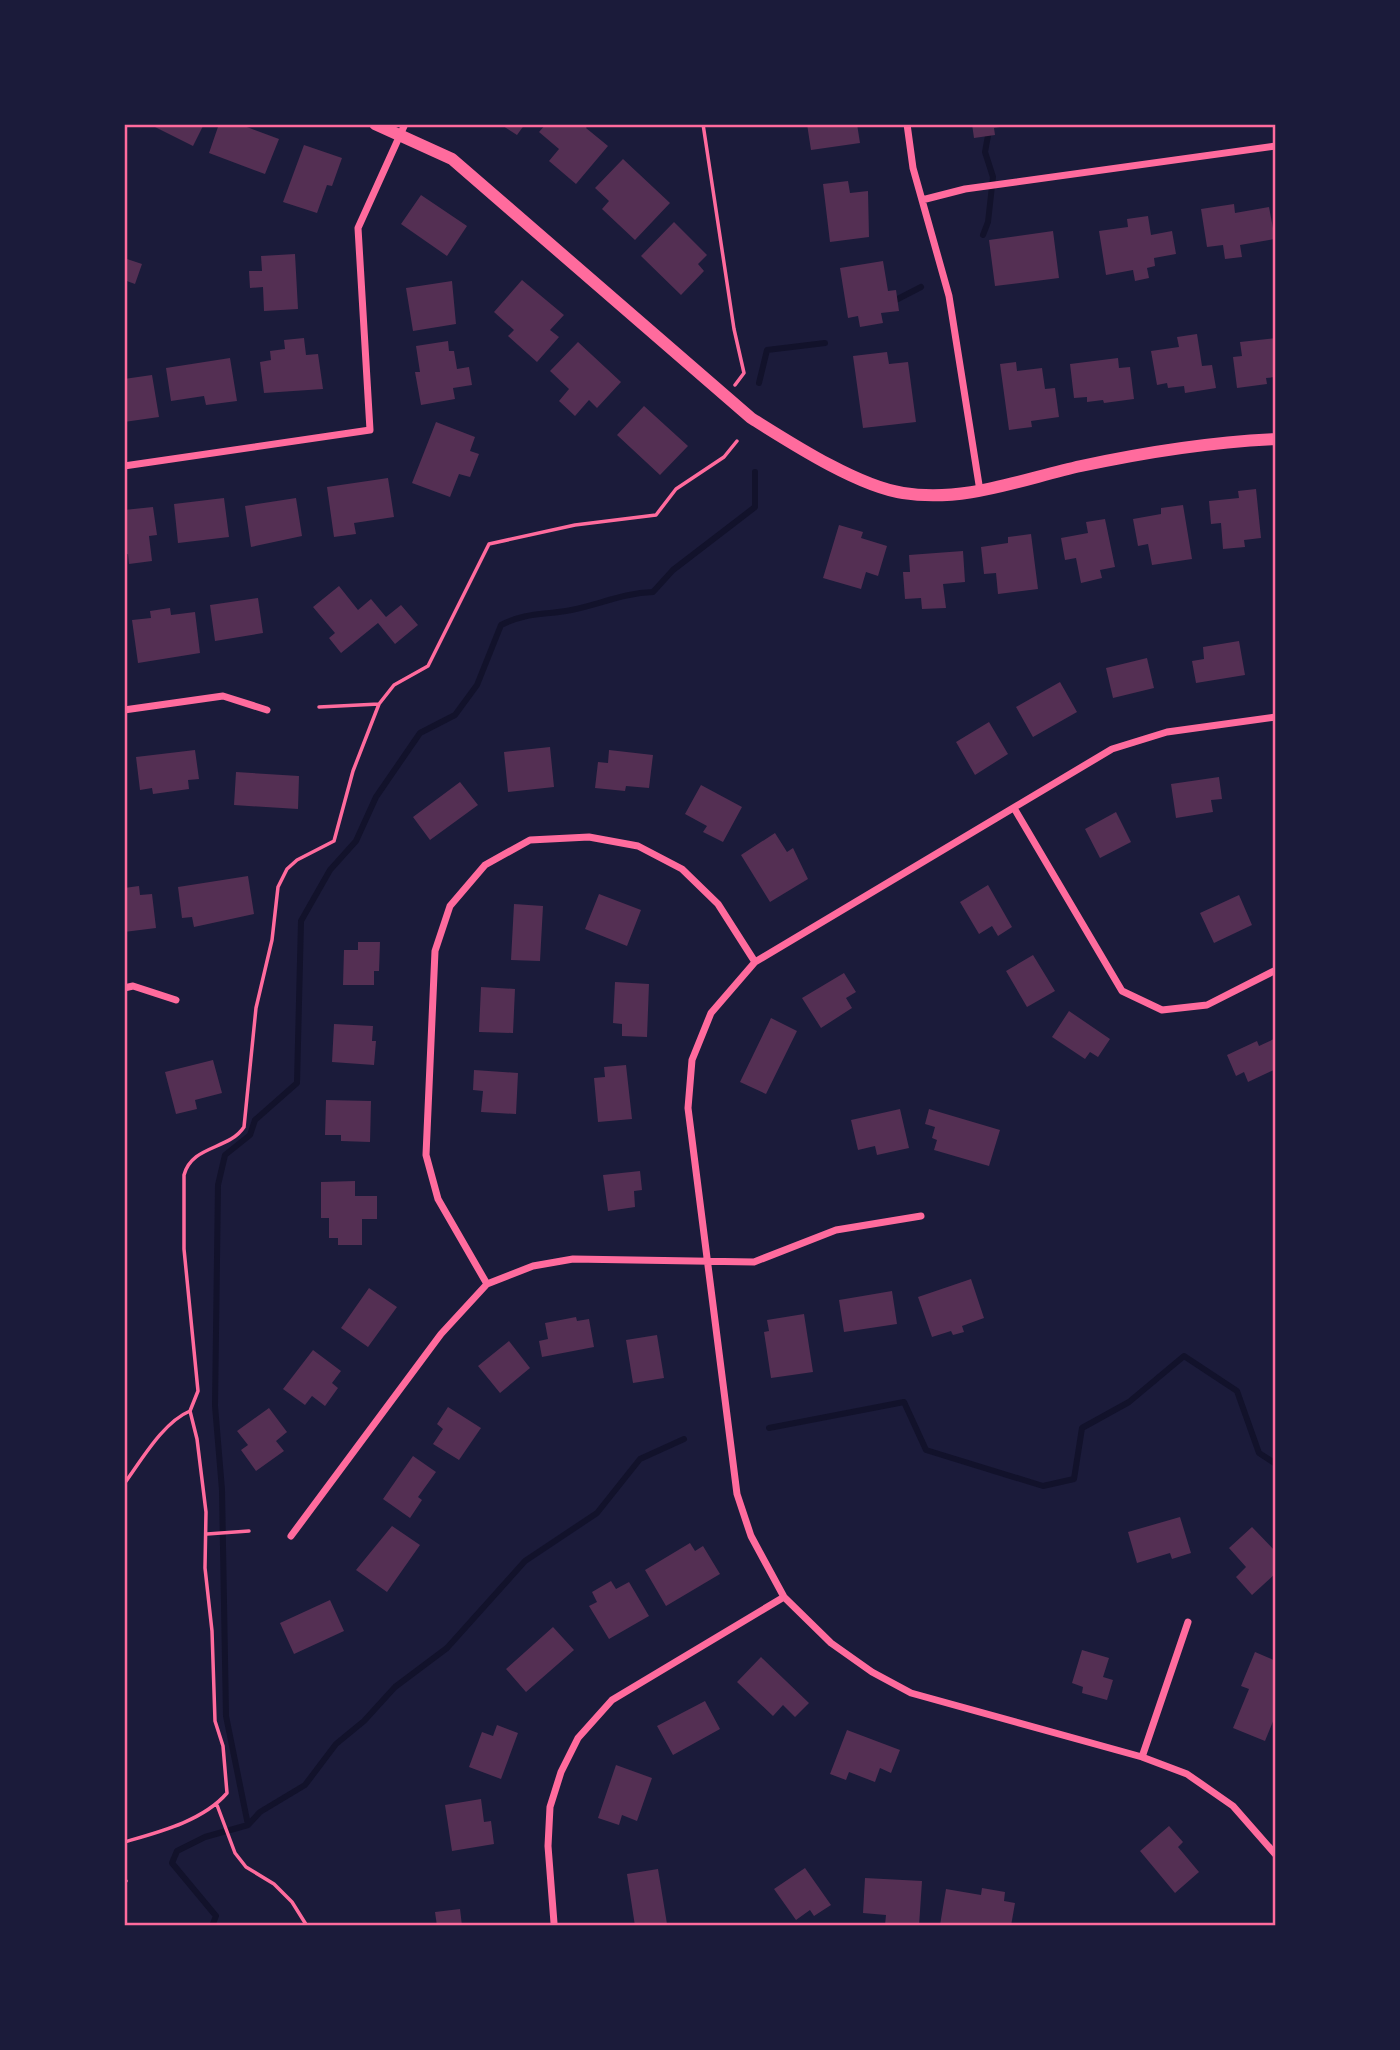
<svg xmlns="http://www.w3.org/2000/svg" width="1400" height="2050" viewBox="0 0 1400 2050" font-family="'Archivo Narrow',sans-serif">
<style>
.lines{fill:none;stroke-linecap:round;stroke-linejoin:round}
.stream{stroke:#12122b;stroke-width:6}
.building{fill:#542f53}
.path{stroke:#ff6b9d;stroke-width:3.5}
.minor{stroke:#ff6b9d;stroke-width:7}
.tertiary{stroke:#ff6b9d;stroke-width:12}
.neatline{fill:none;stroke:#ff6b9d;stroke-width:2.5}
</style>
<rect width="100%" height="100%" fill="#1b1b3a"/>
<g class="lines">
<path class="stream" d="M 983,235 L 988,222 L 993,177 L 985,152 L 989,130
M 892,302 L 921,287
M 759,383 L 767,350 L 825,343
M 769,1428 L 904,1402 L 926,1450 L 1043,1486 L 1074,1479 L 1082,1428 L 1129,1402 L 1184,1356 L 1237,1391 L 1259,1453 L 1276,1464
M 248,1825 L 226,1716 L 222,1490 L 215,1406 L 218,1185 L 225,1155 L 250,1135 L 255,1120 L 297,1083 L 301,921 L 330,870 L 356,841 L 376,797 L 420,733 L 455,715 L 477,685 L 501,625 C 525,613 540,615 566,611 C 596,606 622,593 653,592 L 673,570 L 755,507 L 755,472
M 212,1926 L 216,1916 L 172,1863 L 177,1851 L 205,1837 L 248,1825 L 260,1812 L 305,1785 L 336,1744 L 364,1721 L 395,1687 L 447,1648 L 525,1561 L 597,1513 L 640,1459 L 684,1439"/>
</g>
<path class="building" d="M 149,124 L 204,124 L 193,146 Z
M 219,124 L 232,127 L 239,124 L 279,139 L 265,174 L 209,153 Z
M 500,124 L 525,124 L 517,135 Z
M 546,124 L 589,124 L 586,128 L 608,146 L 576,184 L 549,161 L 559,149 L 539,132 Z
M 807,124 L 857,124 L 860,143 L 811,150 Z
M 972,124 L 1006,124 L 1006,126 L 994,128 L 995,135 L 974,138 Z
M 304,145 L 342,158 L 332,186 L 327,185 L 317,213 L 283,202 Z
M 623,159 L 670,203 L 635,240 L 602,209 L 609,201 L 595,188 Z
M 848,181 L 850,193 L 868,191 L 869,237 L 830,242 L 823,184 Z
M 421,195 L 467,226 L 447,256 L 401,224 Z
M 1234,204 L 1235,213 L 1269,207 L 1275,239 L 1240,245 L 1242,257 L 1225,259 L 1223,245 L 1207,247 L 1201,209 Z
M 1148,216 L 1151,235 L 1172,231 L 1176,254 L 1154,258 L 1155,266 L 1147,268 L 1149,278 L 1135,281 L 1133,270 L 1106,275 L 1099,231 L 1128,227 L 1127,219 Z
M 674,222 L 707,255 L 698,264 L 704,271 L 681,295 L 641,256 Z
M 1053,231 L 1059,278 L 995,286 L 989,240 Z
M 295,254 L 298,309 L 264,311 L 263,287 L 250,288 L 249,271 L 262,271 L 261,256 Z
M 124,258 L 142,264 L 135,284 L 124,280 Z
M 883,261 L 888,291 L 896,290 L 899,311 L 881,313 L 883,323 L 860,327 L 858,316 L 848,318 L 840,268 Z
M 522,280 L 564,315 L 550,330 L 559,337 L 537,362 L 508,336 L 514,330 L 494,312 Z
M 452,281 L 456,324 L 413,331 L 406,288 Z
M 1197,334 L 1202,366 L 1212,365 L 1216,388 L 1185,393 L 1184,386 L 1168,388 L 1167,383 L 1157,385 L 1151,351 L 1179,347 L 1177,337 Z
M 304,338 L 306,355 L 318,354 L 323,389 L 264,393 L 260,362 L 271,360 L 270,351 L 285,349 L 284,340 Z
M 1276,338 L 1276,377 L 1266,378 L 1267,384 L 1237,388 L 1233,357 L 1242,356 L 1240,342 Z
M 448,341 L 449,351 L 454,351 L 457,369 L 469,367 L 472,385 L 453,388 L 455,399 L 421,405 L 415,372 L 420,372 L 416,346 Z
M 578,342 L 621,382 L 597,408 L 589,400 L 575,416 L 559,401 L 569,389 L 550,371 Z
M 887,352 L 889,364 L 908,362 L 916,422 L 863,428 L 853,356 Z
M 230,358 L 237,401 L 206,405 L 204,396 L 171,401 L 166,368 Z
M 1118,358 L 1119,368 L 1130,367 L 1134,399 L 1104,403 L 1103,400 L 1087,402 L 1087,397 L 1074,398 L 1070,364 Z
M 1016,362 L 1017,371 L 1042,368 L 1045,389 L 1055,388 L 1059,417 L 1031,421 L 1032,427 L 1009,430 L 1000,364 Z
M 152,375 L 159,417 L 124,422 L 124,379 Z
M 644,406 L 688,446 L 660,475 L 617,435 Z
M 436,422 L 475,437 L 470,451 L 479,454 L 470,477 L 459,474 L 450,497 L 412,483 Z
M 388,478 L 394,517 L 354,523 L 356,534 L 334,537 L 327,487 Z
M 1256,489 L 1261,538 L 1244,540 L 1245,547 L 1223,549 L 1221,523 L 1211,524 L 1209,501 L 1239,498 L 1238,491 Z
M 224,498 L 229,537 L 178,543 L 174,504 Z
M 296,498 L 302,536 L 251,547 L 245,506 Z
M 1183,505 L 1192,559 L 1152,565 L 1148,544 L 1138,546 L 1133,519 L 1161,514 L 1161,508 Z
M 153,507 L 157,535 L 149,536 L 152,561 L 129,564 L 128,554 L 124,555 L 124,510 Z
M 1105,519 L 1115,567 L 1100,570 L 1102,578 L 1081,583 L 1076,558 L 1065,560 L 1061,538 L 1088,533 L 1086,522 Z
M 839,525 L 863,532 L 861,538 L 887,546 L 878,576 L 866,572 L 861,589 L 823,578 Z
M 1031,534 L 1038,589 L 998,594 L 996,573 L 984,574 L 981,547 L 1008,543 L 1008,537 Z
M 963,551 L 965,582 L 943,584 L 946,608 L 922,609 L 921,598 L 905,599 L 903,572 L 910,572 L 909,555 Z
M 339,586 L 358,610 L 371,599 L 386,617 L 401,605 L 418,625 L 395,644 L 378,623 L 341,653 L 329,638 L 335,633 L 313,607 Z
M 258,598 L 263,633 L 215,641 L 210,605 Z
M 170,608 L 171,615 L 195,612 L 200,653 L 138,663 L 132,620 L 151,618 L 150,611 Z
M 1239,641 L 1245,675 L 1196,683 L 1192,661 L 1204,659 L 1203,647 Z
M 1147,658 L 1154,688 L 1113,698 L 1106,668 Z
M 1060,682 L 1077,712 L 1033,737 L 1016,707 Z
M 989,722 L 1008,754 L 975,775 L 956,742 Z
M 550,747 L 554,787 L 508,792 L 504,752 Z
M 195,750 L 199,779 L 188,780 L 189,789 L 153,794 L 152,788 L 140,790 L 136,757 Z
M 609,750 L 653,755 L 649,788 L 626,786 L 625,791 L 595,788 L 598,762 L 608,763 Z
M 236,772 L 299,776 L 298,809 L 234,805 Z
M 1219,777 L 1222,799 L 1211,800 L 1213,812 L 1176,818 L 1171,784 Z
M 460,782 L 478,805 L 430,840 L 413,817 Z
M 701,785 L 742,807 L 723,842 L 703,832 L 707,826 L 685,814 Z
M 1116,812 L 1131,842 L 1100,858 L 1085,829 Z
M 775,833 L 787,852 L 793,848 L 808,879 L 770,902 L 741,855 Z
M 248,876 L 254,914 L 194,927 L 192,917 L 182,918 L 178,887 Z
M 988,885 L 1012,927 L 998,936 L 992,926 L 979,934 L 960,902 Z
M 139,886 L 140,895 L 152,894 L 156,928 L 124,932 L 124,888 Z
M 599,894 L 641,910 L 627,946 L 585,929 Z
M 1239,895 L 1252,925 L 1214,943 L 1200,913 Z
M 514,904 L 543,906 L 540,961 L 511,960 Z
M 358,942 L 380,942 L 379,971 L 374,971 L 374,985 L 343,985 L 344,950 L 358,950 Z
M 1033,955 L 1055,991 L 1027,1007 L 1006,971 Z
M 844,973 L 856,992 L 846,998 L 852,1008 L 821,1028 L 802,998 Z
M 615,982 L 649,984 L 647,1037 L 622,1036 L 622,1024 L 613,1023 Z
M 481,987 L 515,989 L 513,1033 L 479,1032 Z
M 1069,1011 L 1110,1039 L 1098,1057 L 1090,1052 L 1085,1059 L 1052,1037 Z
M 771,1018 L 797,1031 L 766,1094 L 740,1082 Z
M 334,1024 L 373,1026 L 372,1041 L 376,1041 L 374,1065 L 332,1062 Z
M 1276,1038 L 1276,1069 L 1248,1082 L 1244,1072 L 1236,1076 L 1227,1055 L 1257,1041 L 1259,1046 Z
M 213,1060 L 222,1093 L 195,1100 L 197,1109 L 176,1114 L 165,1072 Z
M 626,1065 L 632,1119 L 598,1122 L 594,1078 L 605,1077 L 604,1067 Z
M 474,1070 L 518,1073 L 516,1114 L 481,1112 L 483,1091 L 473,1090 Z
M 326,1100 L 371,1101 L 370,1142 L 341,1141 L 341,1135 L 325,1135 Z
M 900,1109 L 909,1148 L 877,1155 L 875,1146 L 858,1150 L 851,1120 Z
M 929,1109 L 1000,1130 L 989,1166 L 934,1150 L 937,1140 L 932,1138 L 935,1127 L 925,1124 Z
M 640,1171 L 642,1190 L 634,1191 L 635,1207 L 608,1211 L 603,1175 Z
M 355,1181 L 355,1196 L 377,1196 L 377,1219 L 362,1219 L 362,1245 L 338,1245 L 338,1238 L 329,1238 L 329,1218 L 321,1218 L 321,1182 Z
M 971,1279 L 984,1318 L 962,1326 L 964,1332 L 953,1335 L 951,1331 L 932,1337 L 918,1297 Z
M 369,1288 L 397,1307 L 368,1347 L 341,1328 Z
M 892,1291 L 897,1324 L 844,1332 L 839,1300 Z
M 804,1314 L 813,1372 L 771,1378 L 764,1332 L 769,1331 L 767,1320 Z
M 576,1317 L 577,1321 L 589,1319 L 594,1347 L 542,1357 L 539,1341 L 548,1339 L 545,1323 Z
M 657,1335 L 664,1378 L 633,1383 L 626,1340 Z
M 509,1341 L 530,1368 L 500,1393 L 478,1366 Z
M 313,1350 L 341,1371 L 332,1383 L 338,1388 L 325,1406 L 312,1396 L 305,1405 L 283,1389 Z
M 448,1407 L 481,1428 L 459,1460 L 433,1444 L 443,1429 L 437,1424 Z
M 269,1408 L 287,1432 L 276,1441 L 284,1451 L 256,1471 L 241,1450 L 248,1445 L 237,1431 Z
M 413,1456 L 436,1472 L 418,1497 L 422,1500 L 410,1518 L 383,1499 Z
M 1180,1517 L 1191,1553 L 1172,1559 L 1170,1553 L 1137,1563 L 1128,1532 Z
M 392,1526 L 420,1545 L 387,1592 L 356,1570 Z
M 1252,1527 L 1276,1552 L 1276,1573 L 1252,1595 L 1236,1577 L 1246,1567 L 1229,1548 Z
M 690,1543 L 695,1551 L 703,1546 L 720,1574 L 666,1606 L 645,1570 Z
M 611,1581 L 616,1589 L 629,1582 L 649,1616 L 609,1639 L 589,1606 L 597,1602 L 592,1592 Z
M 330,1600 L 344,1631 L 294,1654 L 280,1623 Z
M 553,1627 L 574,1650 L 526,1692 L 506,1669 Z
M 1082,1650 L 1109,1658 L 1103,1677 L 1113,1680 L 1107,1700 L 1082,1693 L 1083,1687 L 1072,1683 Z
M 1255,1652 L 1276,1661 L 1276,1714 L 1265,1741 L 1233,1728 L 1249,1689 L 1241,1686 Z
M 761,1657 L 809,1703 L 795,1717 L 783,1705 L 773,1716 L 737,1682 Z
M 705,1701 L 720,1729 L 673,1755 L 657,1726 Z
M 497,1725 L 518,1733 L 501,1779 L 469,1767 L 482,1732 L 493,1736 Z
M 847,1730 L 900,1750 L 891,1773 L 880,1768 L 875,1782 L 849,1772 L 846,1780 L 830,1774 Z
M 616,1765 L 652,1778 L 637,1821 L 622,1815 L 619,1825 L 598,1818 Z
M 481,1799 L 484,1822 L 491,1821 L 494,1844 L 452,1851 L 445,1805 Z
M 1169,1826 L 1183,1842 L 1178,1847 L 1199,1872 L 1175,1893 L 1140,1851 Z
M 805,1868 L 831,1905 L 814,1916 L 810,1910 L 796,1920 L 774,1889 Z
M 658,1869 L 667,1924 L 635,1926 L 627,1874 Z
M 865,1878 L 922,1881 L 919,1926 L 885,1925 L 886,1915 L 863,1913 Z
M 982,1888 L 1005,1892 L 1004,1901 L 1015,1903 L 1011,1926 L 940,1925 L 946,1889 L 981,1895 Z
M 460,1909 L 462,1926 L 437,1926 L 435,1912 Z"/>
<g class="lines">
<path class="path" d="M 703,124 L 734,329 L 744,373 L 735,385
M 319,707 L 379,704
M 124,1484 C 141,1461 163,1422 190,1411 L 198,1391 L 184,1249 L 184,1175 C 192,1145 229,1150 244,1127 L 256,1008 L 272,940 L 278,887 L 287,869 L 297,860 L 334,841 L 353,771 L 379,704 L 394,685 L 428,666 L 489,544 L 575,525 L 656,515 L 676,489 L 724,457 L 737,441
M 207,1534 L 249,1531
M 217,1805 L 235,1853 L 246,1867 L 274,1884 L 292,1902 L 307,1926
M 124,1842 C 159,1832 203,1821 227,1793 L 223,1746 L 215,1721 L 212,1631 L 205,1568 L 206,1512 L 197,1439 L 190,1411
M 124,1879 L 126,1881"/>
<path class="minor" d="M 907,124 L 913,168 L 949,296 L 980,491
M 922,200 L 965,189 L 1276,146
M 124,466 L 370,430 L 358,228 L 405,124
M 124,710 L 223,696 L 267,710
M 1276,717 L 1167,732 L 1112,749 L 755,962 L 711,1013 L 692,1060 L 688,1108 L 737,1494 L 751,1536 L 784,1597 L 831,1643 L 872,1672 L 911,1693 L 1142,1757 L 1187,1774 L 1233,1806 L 1276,1855
M 1014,808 L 1122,991 L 1162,1010 L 1207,1005 L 1276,970
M 124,988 L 133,986 L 176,1000
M 487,1284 L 438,1199 L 426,1155 L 435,951 L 450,906 L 485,865 L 530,840 L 589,837 L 638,846 L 682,869 L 718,904 L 755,962
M 291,1536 L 441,1334 L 487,1284 L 533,1266 L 573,1259 L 754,1262 L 836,1230 L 921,1216
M 1142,1757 L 1188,1622
M 554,1923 L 548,1846 L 550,1807 L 561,1772 L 578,1738 L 612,1700 L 784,1597"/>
<path class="tertiary" d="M 375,124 L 452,159 L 751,418 C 791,443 857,486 903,493 C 964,503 1022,479 1081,466 C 1146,452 1209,442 1276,439"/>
</g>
<rect width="1400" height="2050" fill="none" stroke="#1b1b3a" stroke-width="252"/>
<rect x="126" y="126" width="1148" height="1798" class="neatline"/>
</svg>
